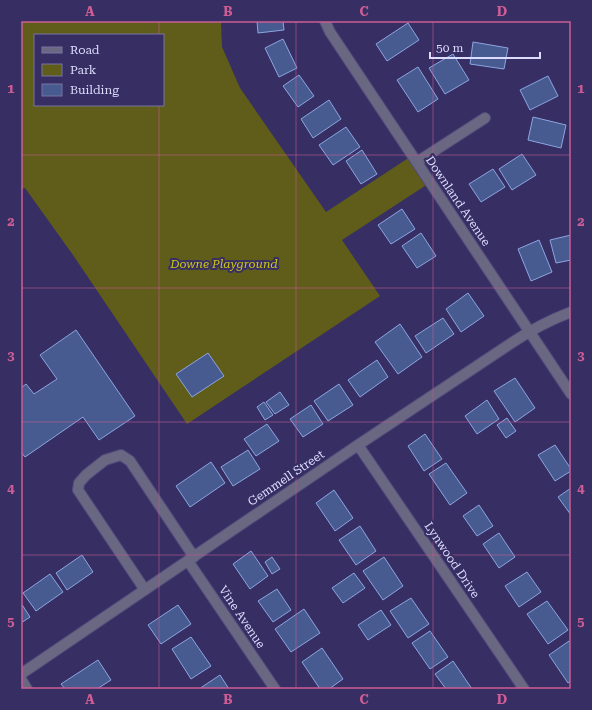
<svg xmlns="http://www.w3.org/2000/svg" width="592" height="710" viewBox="0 0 592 710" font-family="'Roboto Serif',serif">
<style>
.green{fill:#5f5d19;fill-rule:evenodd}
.building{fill:#475b91;stroke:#8da5e0}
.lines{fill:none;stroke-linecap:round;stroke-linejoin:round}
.minor-casing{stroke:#524b7c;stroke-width:12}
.minor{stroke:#696781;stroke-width:10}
.grid{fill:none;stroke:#cb5d94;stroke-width:1;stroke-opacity:0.55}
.labels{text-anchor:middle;stroke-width:4;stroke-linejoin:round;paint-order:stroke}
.street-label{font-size:12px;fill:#dddcfd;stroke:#372f64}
.park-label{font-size:12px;font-style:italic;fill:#cfc90b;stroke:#372f64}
.neatline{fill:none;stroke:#cb5d94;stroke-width:1.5}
.grid-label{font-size:13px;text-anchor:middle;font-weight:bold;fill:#cb5d94}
</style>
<rect width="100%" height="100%" fill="#372f64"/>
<path class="green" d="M 21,21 L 221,21 L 222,47 L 240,88 L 326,212 L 413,155 L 431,182 L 342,240 L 380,296 L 187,424 L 73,255 L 25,188 L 21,189 ZM 35,35 L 163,35 L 163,105 L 35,105 Z"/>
<path class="building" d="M 257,21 L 283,21 L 284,30 L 258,33 Z
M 408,23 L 419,40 L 387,61 L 376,44 Z
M 283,39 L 297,68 L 279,77 L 265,48 Z
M 473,42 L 508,48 L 504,69 L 470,64 Z
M 453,54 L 469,80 L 445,94 L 429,68 Z
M 418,67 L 438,99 L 418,112 L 397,80 Z
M 299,75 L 314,96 L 298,107 L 283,86 Z
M 548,76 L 558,96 L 530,110 L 520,90 Z
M 329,100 L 341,119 L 313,138 L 301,119 Z
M 533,117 L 566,125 L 561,148 L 528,140 Z
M 346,127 L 360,147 L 333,165 L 319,145 Z
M 362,150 L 377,174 L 361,184 L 346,161 Z
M 522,154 L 536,175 L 512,190 L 499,169 Z
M 493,169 L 505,187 L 481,202 L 469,184 Z
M 402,209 L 415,229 L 391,244 L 378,225 Z
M 421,233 L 436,256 L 417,268 L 402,246 Z
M 571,235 L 571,260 L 556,263 L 550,240 Z
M 539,240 L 552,272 L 531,281 L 518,249 Z
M 468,293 L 484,316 L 461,332 L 446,309 Z
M 443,318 L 454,334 L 426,353 L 415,336 Z
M 400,324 L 422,357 L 398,374 L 375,342 Z
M 76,330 L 135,416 L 99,440 L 83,417 L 25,457 L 21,452 L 21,388 L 26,384 L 34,394 L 57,379 L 40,355 Z
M 208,353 L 224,376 L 192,397 L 176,374 Z
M 377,360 L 388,377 L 360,397 L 348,380 Z
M 515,378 L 535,408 L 515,422 L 494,391 Z
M 339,384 L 353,405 L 328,421 L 314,401 Z
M 280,392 L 289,405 L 275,414 L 266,402 Z
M 487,400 L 499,419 L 477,434 L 465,416 Z
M 264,402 L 273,415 L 265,420 L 257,407 Z
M 311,405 L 323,424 L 303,437 L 290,419 Z
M 507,418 L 516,431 L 506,438 L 497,425 Z
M 267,424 L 279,441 L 256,456 L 244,439 Z
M 425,434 L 442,459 L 424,471 L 408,446 Z
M 555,445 L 571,469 L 571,471 L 555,481 L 538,455 Z
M 248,450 L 260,469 L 233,486 L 221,467 Z
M 211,462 L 225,483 L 190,507 L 176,486 Z
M 446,463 L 467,493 L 450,505 L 429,474 Z
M 571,488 L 571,515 L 558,497 Z
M 334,490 L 353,518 L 335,531 L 316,503 Z
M 479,505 L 493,526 L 477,536 L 463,516 Z
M 360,526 L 376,551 L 356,565 L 339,540 Z
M 499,533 L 515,557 L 499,568 L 483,544 Z
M 251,551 L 268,576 L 250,589 L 233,564 Z
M 82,555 L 93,572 L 67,590 L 56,573 Z
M 272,557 L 280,569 L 272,574 L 265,562 Z
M 384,557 L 403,586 L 383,600 L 363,571 Z
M 527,572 L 541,592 L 519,607 L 505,586 Z
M 354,573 L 365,588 L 343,603 L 332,588 Z
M 50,574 L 63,592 L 36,611 L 23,593 Z
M 277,589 L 291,610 L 273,622 L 258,601 Z
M 411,598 L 429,624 L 408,638 L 390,611 Z
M 547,601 L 568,630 L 548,644 L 527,614 Z
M 21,603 L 30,617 L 21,623 Z
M 178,605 L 191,624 L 161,644 L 148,625 Z
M 304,609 L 320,633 L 291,652 L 275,629 Z
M 381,610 L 391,625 L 368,640 L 358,625 Z
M 430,631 L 448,657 L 430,669 L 412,643 Z
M 191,637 L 211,666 L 191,679 L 172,649 Z
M 569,641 L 571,644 L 571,681 L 568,683 L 549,655 Z
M 322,648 L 343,679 L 329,689 L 320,689 L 302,662 Z
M 98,660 L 111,680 L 97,689 L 65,689 L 61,684 Z
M 453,661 L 472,689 L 446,689 L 435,674 Z
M 220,675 L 229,689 L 199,689 Z"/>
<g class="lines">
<g class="minor-casing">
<path id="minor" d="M 325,21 L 330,32 L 338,44 L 571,394
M 417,162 L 485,118
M 358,445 L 524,689
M 188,561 L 275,689
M 145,590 L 78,490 L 79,483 L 86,475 L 105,460 L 121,455 L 130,461 L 194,557
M 21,674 L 358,445 L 513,342 C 531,330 550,320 571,312
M 21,679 L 27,689"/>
</g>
<use href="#minor" class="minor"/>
</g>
<path class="grid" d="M 159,21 L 159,35M 296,21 L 296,689M 433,21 L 433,689M 159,105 L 159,689M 21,155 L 571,155M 21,288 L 571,288M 21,422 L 571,422M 21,555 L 571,555"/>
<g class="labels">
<g class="street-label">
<text transform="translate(458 201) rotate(56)" y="4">Downland Avenue</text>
<text transform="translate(286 478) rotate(-34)" y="4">Gemmell Street</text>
<text transform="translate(452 560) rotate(56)" y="4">Lynwood Drive</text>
<text transform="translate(242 617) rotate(56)" y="4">Vine Avenue</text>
</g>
<g class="park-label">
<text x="224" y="268">Downe Playground</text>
</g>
</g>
<rect width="592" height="710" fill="none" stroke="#372f64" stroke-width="44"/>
<rect x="34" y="34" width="130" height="72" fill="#372f64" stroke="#7974a1"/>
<rect x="42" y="47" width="20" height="6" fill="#696781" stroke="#7974a1"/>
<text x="70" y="54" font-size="12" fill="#dddcfd">Road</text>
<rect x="42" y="64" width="20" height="12" fill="#5f5d19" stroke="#7974a1"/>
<text x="70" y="74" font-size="12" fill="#dddcfd">Park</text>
<rect x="42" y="84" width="20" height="12" fill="#475b91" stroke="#7974a1"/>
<text x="70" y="94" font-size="12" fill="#dddcfd">Building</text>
<path d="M430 52v6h110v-6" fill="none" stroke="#dddcfd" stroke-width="2"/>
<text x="436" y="52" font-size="12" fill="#dddcfd" stroke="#372f64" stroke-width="3" paint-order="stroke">50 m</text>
<rect x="22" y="22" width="548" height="666" class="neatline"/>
<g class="grid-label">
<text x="90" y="16">A</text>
<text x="228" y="16">B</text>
<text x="364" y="16">C</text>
<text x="502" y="16">D</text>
<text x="11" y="93">1</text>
<text x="581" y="93">1</text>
<text x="11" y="226">2</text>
<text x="581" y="226">2</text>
<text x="11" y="360">3</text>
<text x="581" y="360">3</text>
<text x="11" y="493">4</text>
<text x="581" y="493">4</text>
<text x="11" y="626">5</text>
<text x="581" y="626">5</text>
<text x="90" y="704">A</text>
<text x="228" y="704">B</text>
<text x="364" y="704">C</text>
<text x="502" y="704">D</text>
</g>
</svg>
